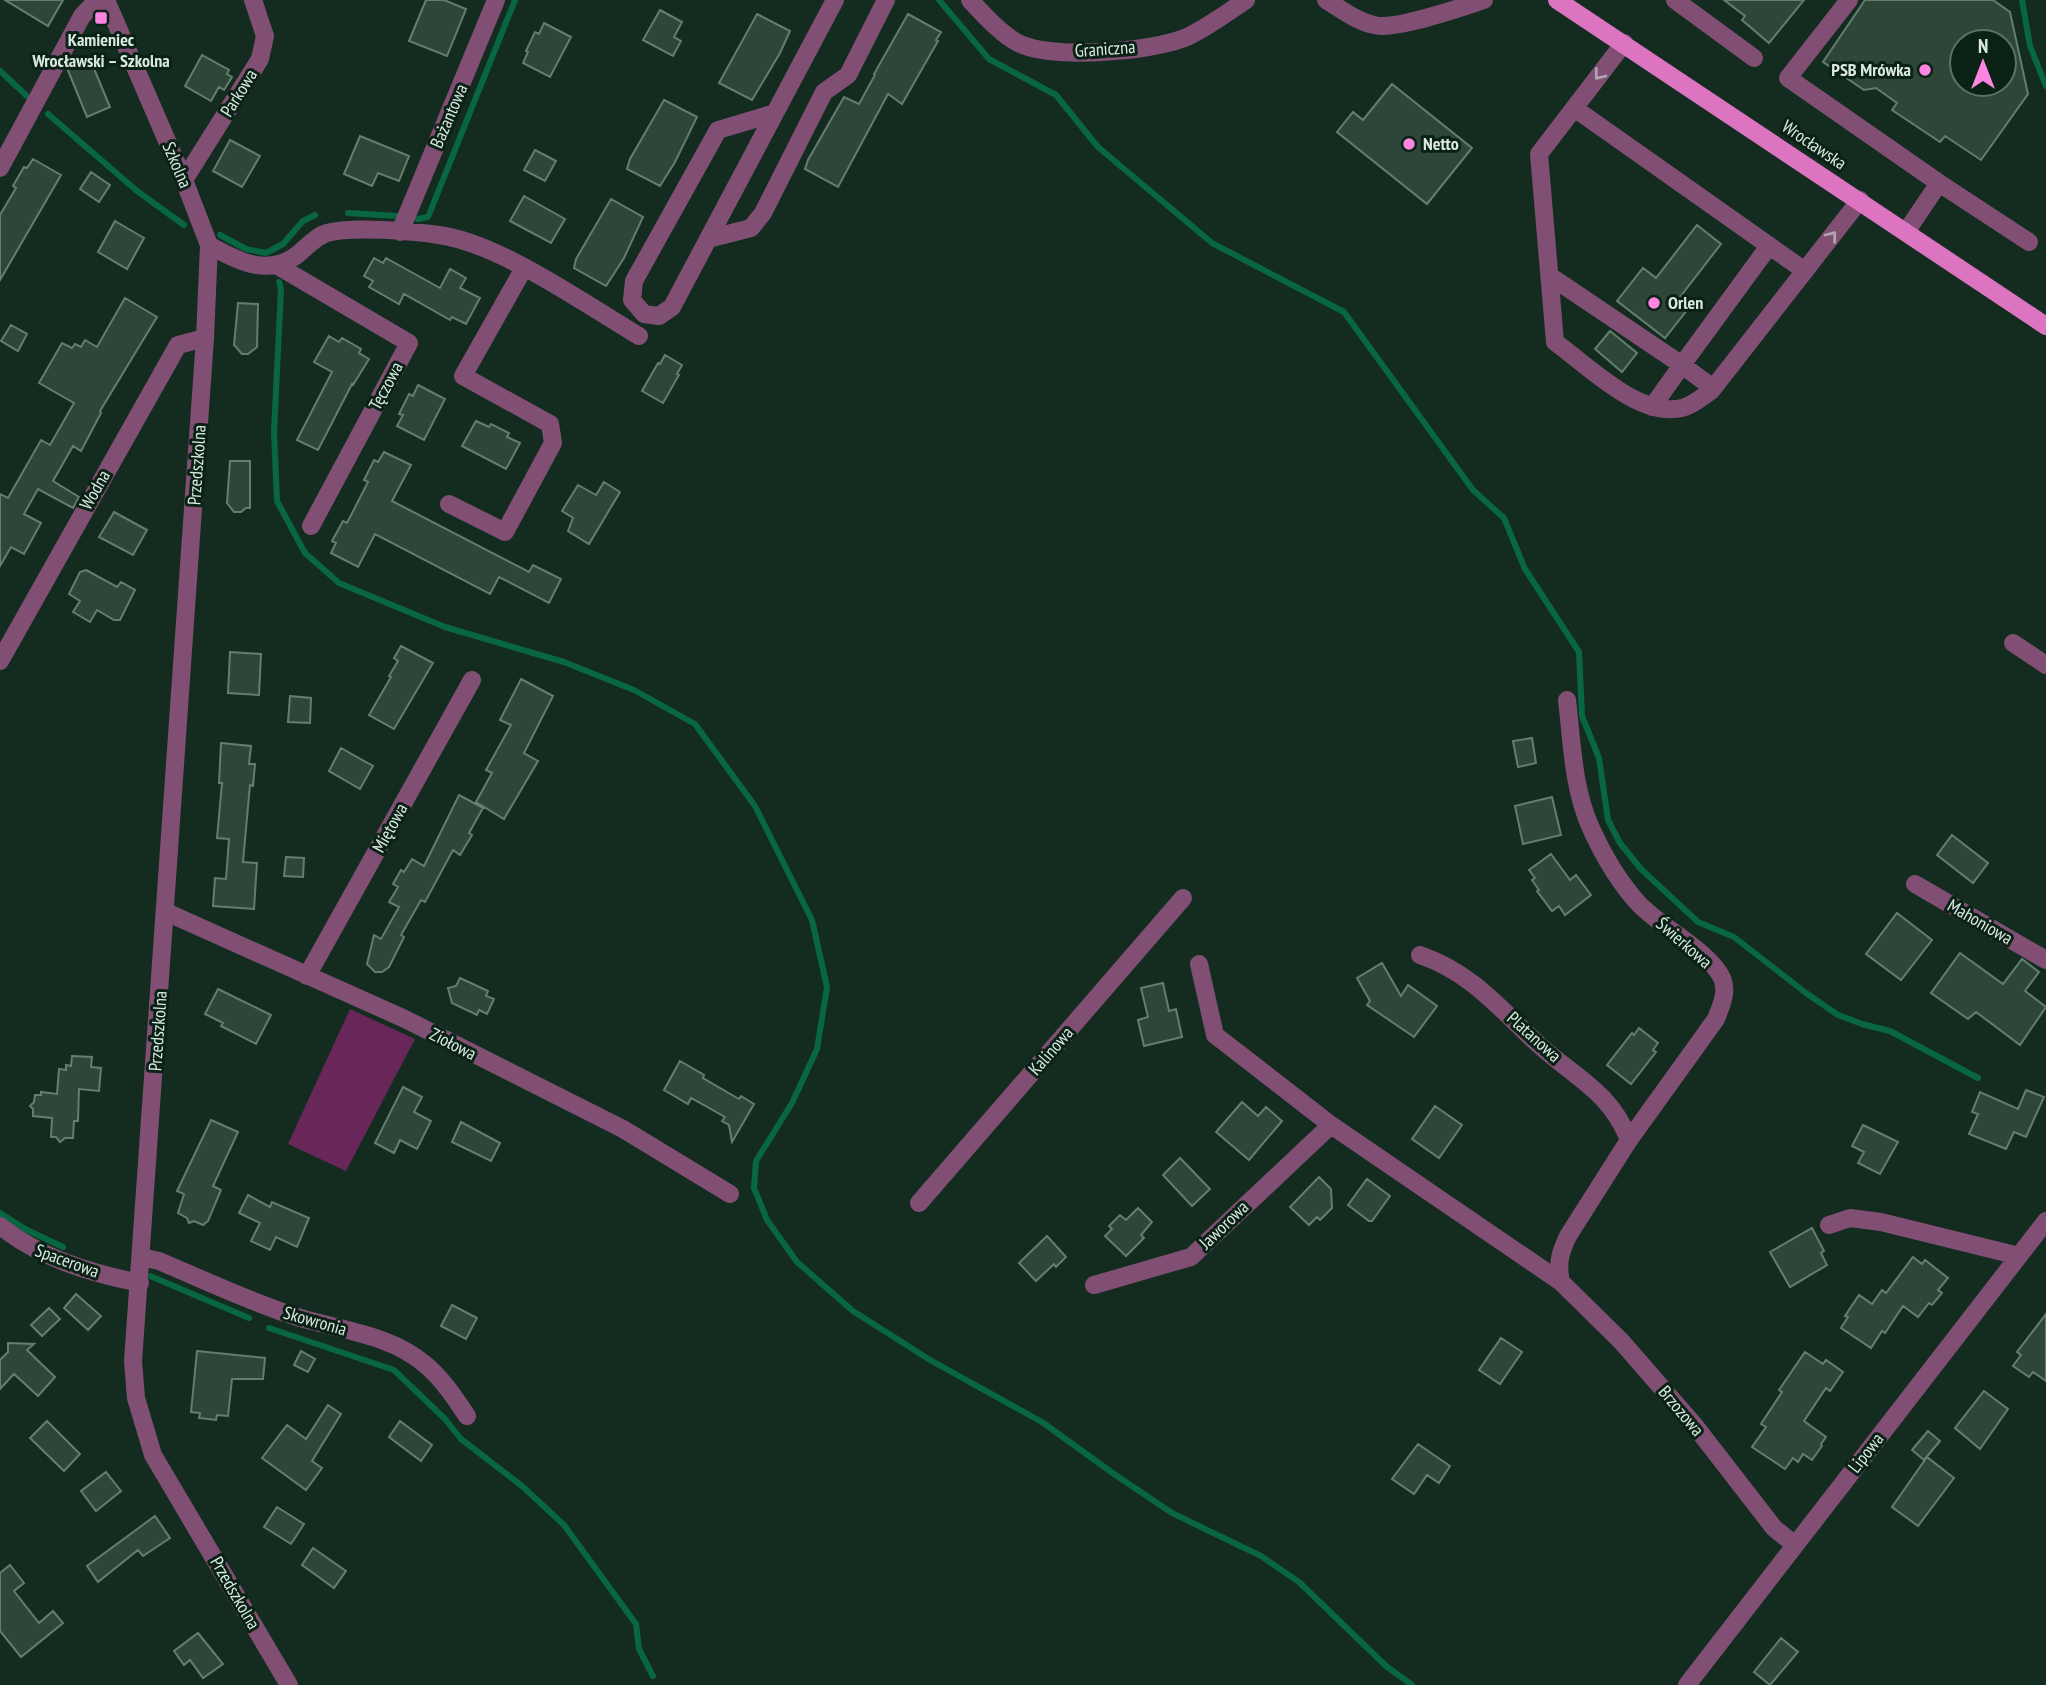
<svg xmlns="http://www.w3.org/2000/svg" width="2046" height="1685" viewBox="0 0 2046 1685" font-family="'PT Sans Narrow',sans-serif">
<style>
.green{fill:#682659}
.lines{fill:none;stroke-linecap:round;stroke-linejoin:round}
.stream{stroke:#086742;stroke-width:6}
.building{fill:#2d4638;stroke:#637d6e;stroke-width:2;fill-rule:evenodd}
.minor{stroke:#814f73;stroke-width:18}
.major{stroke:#dc74c1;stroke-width:18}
.oneway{stroke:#b2a4b0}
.poi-dot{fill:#fe85df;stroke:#0a2216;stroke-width:2.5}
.labels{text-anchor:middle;stroke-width:6;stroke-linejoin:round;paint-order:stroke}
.poi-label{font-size:18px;font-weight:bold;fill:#dbe9e1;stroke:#0a2216;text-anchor:start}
.street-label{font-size:18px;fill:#dbe9e1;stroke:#0a2216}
</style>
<rect width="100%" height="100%" fill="#142c20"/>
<path class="green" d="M 350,1009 L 415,1039 L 346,1171 L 288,1144 Z"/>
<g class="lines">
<path class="stream" d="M 939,0 L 989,59 L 1056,95 L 1098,147 L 1212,243 L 1344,312 L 1473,490 L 1504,518 L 1525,569 L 1579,652 L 1582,716 L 1599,758 L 1608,820 L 1620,843 L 1641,869 L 1698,922 L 1734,937 L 1806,993 L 1838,1015 L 1862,1024 L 1890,1031 L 1978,1078
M 2022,0 L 2030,46 L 2046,86
M 0,71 L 28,97
M 48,114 L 137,191 L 184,225
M 348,213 L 397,216
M 418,219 L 428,217 L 515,0
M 220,235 L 246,249 L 266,253 L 283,244 L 303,221 L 315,215
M 279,282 L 281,289 L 274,432 L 277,501 L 305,553 L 339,583 L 445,627 L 564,662 L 634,690 L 695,724 L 755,806 L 812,920 L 827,987 L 817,1049 L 792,1103 L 756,1161 L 754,1188 L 767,1220 L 797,1262 L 853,1311 L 930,1360 L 1042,1422 L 1114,1474 L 1172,1513 L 1261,1556 L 1299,1582 L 1386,1666 L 1412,1685
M 0,1213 L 25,1229 L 63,1247
M 150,1276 L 249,1318
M 269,1328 L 394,1370 L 445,1419 L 461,1439 L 522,1486 L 564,1525 L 636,1624 L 639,1649 L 653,1676"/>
</g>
<path class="building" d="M 5,0 L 63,0 L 48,26 Z
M 426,0 L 444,0 L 466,9 L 447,56 L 409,41 Z
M 1724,0 L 1804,0 L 1769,43 L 1742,20 L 1745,16 Z
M 1865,0 L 1993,0 L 2010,12 L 2028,94 L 1981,160 L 1945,136 L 1940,142 L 1892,110 L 1897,103 L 1876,88 L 1864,90 L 1823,62 ZM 1962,42 L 2004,42 L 2004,84 L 1962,84 Z
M 660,10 L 682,22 L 674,37 L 681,41 L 673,56 L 643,40 Z
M 757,14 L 790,31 L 780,53 L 752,100 L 719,83 Z
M 908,14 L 941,32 L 936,40 L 938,41 L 902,104 L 888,94 L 838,187 L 805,169 L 808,160 L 844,97 L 859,104 L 875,75 L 874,74 Z
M 544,23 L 571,37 L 550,77 L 523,63 L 528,52 L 526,51 L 535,32 L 539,34 Z
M 202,55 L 229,70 L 227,74 L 232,77 L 224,90 L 219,87 L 211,101 L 185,86 Z
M 90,59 L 110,107 L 87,117 L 67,68 Z
M 1392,84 L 1472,148 L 1427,204 L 1337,132 L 1353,112 L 1363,120 Z
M 664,100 L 697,117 L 675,162 L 660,186 L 627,169 L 630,159 Z
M 360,136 L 409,156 L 399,181 L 378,173 L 372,186 L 344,174 Z
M 230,140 L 260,156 L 242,187 L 213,171 Z
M 535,150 L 556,161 L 545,181 L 524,170 Z
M 33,159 L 61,175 L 0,280 L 0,215 L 16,188 L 13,186 L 24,167 L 27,168 Z
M 91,172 L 110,185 L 99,202 L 80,189 Z
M 524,196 L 565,219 L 551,243 L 510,221 Z
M 611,199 L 643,217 L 624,258 L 606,286 L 574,268 L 576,259 Z
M 115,221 L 144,238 L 127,269 L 98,252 Z
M 1697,225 L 1721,244 L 1680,297 L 1691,305 L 1665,338 L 1617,301 L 1643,268 L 1656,278 Z
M 374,258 L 383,263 L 386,258 L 440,288 L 450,269 L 466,278 L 460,288 L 480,298 L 466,324 L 452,317 L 450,320 L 404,294 L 399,304 L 369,287 L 373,281 L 364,276 Z
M 125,298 L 157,317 L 100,411 L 101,413 L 81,451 L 73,446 L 53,481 L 79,497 L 73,508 L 38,489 L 24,514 L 41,523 L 24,554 L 11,547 L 0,566 L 0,494 L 8,498 L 41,440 L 50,445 L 74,403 L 39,383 L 62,343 L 72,348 L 75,344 L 81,347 L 85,340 L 97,347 Z
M 238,303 L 258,304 L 257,347 L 248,354 L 242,354 L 234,345 Z
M 11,325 L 27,334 L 18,351 L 1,341 Z
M 1610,331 L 1637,353 L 1622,372 L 1595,349 Z
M 329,336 L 339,342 L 342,338 L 361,349 L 359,353 L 369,359 L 353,385 L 352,384 L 318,450 L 297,440 L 332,372 L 314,362 Z
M 665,355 L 682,365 L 677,374 L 679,375 L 663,403 L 642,391 L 658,363 L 660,364 Z
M 418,385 L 445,399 L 424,440 L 397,426 L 403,415 L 399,414 L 409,394 L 413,396 Z
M 476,421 L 489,427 L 491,424 L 509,433 L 507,437 L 520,443 L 506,469 L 462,446 Z
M 384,452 L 411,465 L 392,501 L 529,572 L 533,565 L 561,579 L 549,603 L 499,577 L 490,594 L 375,534 L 358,567 L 331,553 L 336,543 L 332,541 L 343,521 L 347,523 L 368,482 L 364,480 L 374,460 L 378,462 Z
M 230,461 L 250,461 L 250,508 L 246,508 L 241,512 L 234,512 L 227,503 Z
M 604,482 L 620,492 L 589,544 L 568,531 L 573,518 L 562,511 L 578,485 L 596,495 Z
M 114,512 L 147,530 L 133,555 L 99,537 Z
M 86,570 L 117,587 L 121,582 L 135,590 L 120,620 L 114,620 L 97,610 L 90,622 L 73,612 L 80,601 L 69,594 L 80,572 Z
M 401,646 L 433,663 L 394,729 L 369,715 L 391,677 L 389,676 L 398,661 L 394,658 Z
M 230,652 L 261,654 L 259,695 L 228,693 Z
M 521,679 L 553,696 L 524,753 L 538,761 L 504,819 L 476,802 L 492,773 L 486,770 L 511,725 L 500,720 Z
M 290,696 L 311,698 L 310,723 L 288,722 Z
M 1532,738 L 1536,763 L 1518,767 L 1513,741 Z
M 221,743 L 251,746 L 249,764 L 255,764 L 253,786 L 250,785 L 243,862 L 257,863 L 254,909 L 213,906 L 215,878 L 226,879 L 229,839 L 217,838 L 222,783 L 219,783 Z
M 341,748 L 373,766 L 360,789 L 329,771 Z
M 459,795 L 483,808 L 469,833 L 472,835 L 460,855 L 453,850 L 425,902 L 421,900 L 401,935 L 404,937 L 389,967 L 382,972 L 375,972 L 367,964 L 374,935 L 381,939 L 399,907 L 389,902 L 398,887 L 393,884 L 401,870 L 404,872 L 412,859 L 424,866 Z
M 1552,797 L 1561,835 L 1523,844 L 1515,806 Z
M 1952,835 L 1988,863 L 1973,883 L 1937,855 Z
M 1551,854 L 1570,880 L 1576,875 L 1591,895 L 1565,915 L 1559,906 L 1552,911 L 1537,891 L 1539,890 L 1532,880 L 1535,878 L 1529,870 Z
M 286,857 L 304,858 L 303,877 L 284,876 Z
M 1897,913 L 1932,940 L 1901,980 L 1866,954 Z
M 1960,953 L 2003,984 L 2022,959 L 2039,972 L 2025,991 L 2046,1007 L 2020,1045 L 1976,1012 L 1968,1019 L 1931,993 Z
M 1382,963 L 1401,996 L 1408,985 L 1437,1006 L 1414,1037 L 1367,1005 L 1370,1001 L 1357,978 Z
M 460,978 L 488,991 L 486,996 L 494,999 L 487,1014 L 479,1010 L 477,1015 L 452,1003 L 448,988 L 456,986 Z
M 1163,983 L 1169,1011 L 1176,1009 L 1182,1037 L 1144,1046 L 1138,1020 L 1148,1017 L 1141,988 Z
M 218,989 L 271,1015 L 256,1044 L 221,1026 L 223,1023 L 205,1014 Z
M 1639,1028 L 1658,1043 L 1653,1050 L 1656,1052 L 1631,1084 L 1607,1065 L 1632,1033 L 1634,1035 Z
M 72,1056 L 92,1057 L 91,1067 L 101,1068 L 99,1091 L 79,1089 L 78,1121 L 74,1121 L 73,1138 L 65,1138 L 60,1142 L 56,1137 L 51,1137 L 52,1118 L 33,1116 L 33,1109 L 30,1106 L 34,1102 L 35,1095 L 41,1095 L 41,1092 L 57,1094 L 59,1069 L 66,1070 L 66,1065 L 71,1066 Z
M 680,1061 L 704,1075 L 703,1078 L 739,1099 L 741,1096 L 754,1104 L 732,1142 L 729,1125 L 722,1121 L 725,1117 L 691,1098 L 688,1104 L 664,1090 Z
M 403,1087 L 422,1097 L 414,1112 L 431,1121 L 417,1149 L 400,1140 L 394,1153 L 375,1143 Z
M 2026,1090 L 2044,1097 L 2026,1137 L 2014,1132 L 2006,1149 L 1969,1134 L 1978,1114 L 1972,1112 L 1980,1092 L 2018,1109 Z
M 1242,1102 L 1258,1116 L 1266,1107 L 1282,1121 L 1249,1160 L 1216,1132 Z
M 1435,1106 L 1462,1125 L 1439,1158 L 1412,1139 Z
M 211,1120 L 238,1132 L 213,1186 L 221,1190 L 208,1221 L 203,1225 L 194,1221 L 189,1223 L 187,1218 L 178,1213 L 184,1194 L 177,1191 Z
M 461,1122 L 500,1143 L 491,1161 L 452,1142 Z
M 1863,1125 L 1898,1142 L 1880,1174 L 1858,1163 L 1864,1152 L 1852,1146 Z
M 1180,1158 L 1210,1189 L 1192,1206 L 1163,1175 Z
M 1319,1177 L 1331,1189 L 1332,1208 L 1320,1220 L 1317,1217 L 1309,1225 L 1290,1207 Z
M 1367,1179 L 1390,1196 L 1372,1221 L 1369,1221 L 1348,1205 Z
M 248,1195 L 270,1207 L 272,1202 L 309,1218 L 297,1247 L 276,1237 L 270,1250 L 251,1241 L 260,1223 L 239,1213 Z
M 1138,1208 L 1152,1222 L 1141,1235 L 1144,1238 L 1126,1256 L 1105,1236 L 1112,1229 L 1109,1226 L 1120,1215 L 1126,1220 Z
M 1812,1228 L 1824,1251 L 1821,1253 L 1827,1265 L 1790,1287 L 1770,1252 Z
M 1047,1236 L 1066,1257 L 1056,1267 L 1054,1264 L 1036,1281 L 1019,1263 Z
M 1913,1257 L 1922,1264 L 1925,1260 L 1948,1278 L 1938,1290 L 1942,1293 L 1932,1305 L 1929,1303 L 1918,1317 L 1903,1306 L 1885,1333 L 1882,1331 L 1871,1348 L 1841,1328 L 1848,1317 L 1845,1316 L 1859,1295 L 1872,1304 L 1882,1290 L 1886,1293 Z
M 76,1294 L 101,1316 L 88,1330 L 64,1308 Z
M 452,1305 L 477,1318 L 466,1339 L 441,1326 Z
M 49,1308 L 60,1319 L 42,1336 L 31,1325 Z
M 2046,1314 L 2046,1381 L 2033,1372 L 2029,1377 L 2013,1366 L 2021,1355 L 2017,1352 Z
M 1501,1338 L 1522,1352 L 1500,1384 L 1479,1370 Z
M 8,1343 L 34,1344 L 27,1350 L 55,1377 L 38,1396 L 14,1374 L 0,1389 L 0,1360 L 8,1352 Z
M 197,1351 L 265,1358 L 263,1379 L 232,1379 L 228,1416 L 217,1415 L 216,1420 L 199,1418 L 200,1413 L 191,1412 Z
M 301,1351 L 315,1359 L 308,1372 L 294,1365 Z
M 1805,1352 L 1823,1364 L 1826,1360 L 1843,1372 L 1830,1391 L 1826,1388 L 1804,1421 L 1826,1437 L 1821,1444 L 1822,1446 L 1812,1460 L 1803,1454 L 1798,1462 L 1793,1458 L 1785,1469 L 1752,1447 L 1766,1427 L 1761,1424 L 1782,1392 L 1779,1390 Z
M 1984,1391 L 2008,1409 L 1980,1449 L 1955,1428 Z
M 328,1405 L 341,1414 L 312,1461 L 322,1468 L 306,1490 L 262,1458 L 287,1425 L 306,1439 Z
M 47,1421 L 80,1454 L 64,1471 L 30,1438 Z
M 400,1421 L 432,1445 L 421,1461 L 389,1437 Z
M 1928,1431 L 1940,1441 L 1924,1460 L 1912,1450 Z
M 1418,1444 L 1450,1466 L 1439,1483 L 1427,1475 L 1414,1494 L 1392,1479 Z
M 1927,1457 L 1954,1478 L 1918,1526 L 1892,1507 Z
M 106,1472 L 121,1491 L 96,1511 L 81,1491 Z
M 277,1507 L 304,1524 L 291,1544 L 264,1527 Z
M 155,1516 L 170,1538 L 143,1556 L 138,1550 L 98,1582 L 87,1566 Z
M 313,1548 L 346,1571 L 334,1588 L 302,1565 Z
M 10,1565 L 24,1583 L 14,1591 L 39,1623 L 53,1611 L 63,1623 L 21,1657 L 0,1631 L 0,1573 Z
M 198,1633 L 223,1664 L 203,1678 L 190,1660 L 184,1665 L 174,1651 Z
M 1781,1638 L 1798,1652 L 1770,1685 L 1754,1672 Z"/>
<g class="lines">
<path class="minor" d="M 106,0 L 184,180 L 209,245 L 205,338 L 133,1361 L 136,1398 L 153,1455 L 289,1685
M 970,0 C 984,15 1000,33 1018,43 C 1052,60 1152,52 1187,37 C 1208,27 1227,13 1246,0
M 1326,0 C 1341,9 1356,21 1374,25 C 1394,31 1462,7 1484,0
M 1675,0 L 1754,58
M 1849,0 L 1788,78 L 1939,183
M 1624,43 L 1539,154 L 1555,342 C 1588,366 1639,418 1682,408 C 1692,406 1702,397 1711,391 L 1860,200
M 1574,108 L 1805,271
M 775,113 L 718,130 L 634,281 L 632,300 L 644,314 L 659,316 L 672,307 L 835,0
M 0,168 L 82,16 L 97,0
M 184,180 L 260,59 L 265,36 L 253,0
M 400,232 L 496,0
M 1906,232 L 1939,183 L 2029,242
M 708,239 L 751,228 L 763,213 L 824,92 L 848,75 L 886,0
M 209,245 C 237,261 268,277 297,255 C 306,248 316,236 327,233 C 351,226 413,231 439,235 C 499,243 585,304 639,336
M 278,266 L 409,343 L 311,526
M 1550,276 L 1682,365 L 1769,246
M 1652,407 L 1682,365 L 1713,388
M 449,504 L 505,532 L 553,443 L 550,424 L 463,376 L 524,268
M 2013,643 L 2046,665
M 0,661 L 178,345 L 205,338
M 1915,884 L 2046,960
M 166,912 L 405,1019 L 623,1129 L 730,1194
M 1420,955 C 1472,973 1499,1008 1538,1044 C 1574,1077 1611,1092 1629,1140
M 1199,964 L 1215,1035 L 1331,1125 L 1561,1282 L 1621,1341 L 1695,1426 L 1774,1528 L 1795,1545
M 307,976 L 472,680
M 919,1203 L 1183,898
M 1829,1225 L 1850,1218 L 1881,1222 L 2019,1256
M 0,1226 C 40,1258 90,1273 140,1283
M 142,1257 L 159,1261 C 202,1279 244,1299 288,1314 C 334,1330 389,1332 427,1366 C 443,1380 455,1398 467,1416
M 1561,1282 C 1557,1263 1560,1253 1568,1236 L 1629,1140 L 1716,1019 C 1721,1006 1728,992 1722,978 C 1708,950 1660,927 1638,903 C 1619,882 1602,853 1590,826 C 1573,788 1572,742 1567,700
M 1094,1285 L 1191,1257 L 1331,1125
M 1687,1685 L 2046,1221"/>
<path class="major" d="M 1557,0 L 2046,326"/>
</g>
<defs><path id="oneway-chevron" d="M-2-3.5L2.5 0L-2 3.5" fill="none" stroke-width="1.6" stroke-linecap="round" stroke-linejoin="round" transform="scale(1.75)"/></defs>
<g class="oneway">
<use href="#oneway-chevron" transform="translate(1599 75) rotate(128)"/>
<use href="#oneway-chevron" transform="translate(1832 236) rotate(-52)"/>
</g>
<g class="poi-dot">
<rect x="94" y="11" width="14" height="14" rx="3.5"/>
<circle cx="1925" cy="70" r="7"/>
<circle cx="1409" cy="144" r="7"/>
<circle cx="1654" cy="303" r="7"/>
</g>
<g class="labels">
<g class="poi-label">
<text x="101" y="46" text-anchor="middle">Kamieniec<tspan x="101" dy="21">Wrocławski – Szkolna</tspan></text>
<text x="1911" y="76" text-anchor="end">PSB Mrówka</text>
<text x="1423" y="150">Netto</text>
<text x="1668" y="309">Orlen</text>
</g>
<g class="street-label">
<text transform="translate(1105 49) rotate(-4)" y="6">Graniczna</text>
<text transform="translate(239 93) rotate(-58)" y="6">Parkowa</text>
<text transform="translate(449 116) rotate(-67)" y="6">Bażantowa</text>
<text transform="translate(1814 145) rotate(34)" y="6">Wrocławska</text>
<text transform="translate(177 165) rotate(67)" y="6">Szkolna</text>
<text transform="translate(386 386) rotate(-62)" y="6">Tęczowa</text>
<text transform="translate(197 465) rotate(-86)" y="6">Przedszkolna</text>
<text transform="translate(95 490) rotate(-60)" y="6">Wodna</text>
<text transform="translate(390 828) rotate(-61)" y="6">Miętowa</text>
<text transform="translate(1980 922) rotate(30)" y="6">Mahoniowa</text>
<text transform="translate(1684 943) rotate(41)" y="6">Świerkowa</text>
<text transform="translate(158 1031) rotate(-86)" y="6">Przedszkolna</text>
<text transform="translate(1534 1037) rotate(42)" y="6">Platanowa</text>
<text transform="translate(453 1044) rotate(27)" y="6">Ziołowa</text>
<text transform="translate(1051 1051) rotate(-49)" y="6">Kalinowa</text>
<text transform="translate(1224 1225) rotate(-44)" y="6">Jaworowa</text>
<text transform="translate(67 1261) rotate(20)" y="6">Spacerowa</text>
<text transform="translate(315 1321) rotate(16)" y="6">Skowronia</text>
<text transform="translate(1681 1411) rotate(50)" y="6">Brzozowa</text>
<text transform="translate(1866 1453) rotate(-52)" y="6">Lipowa</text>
<text transform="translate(235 1593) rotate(60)" y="6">Przedszkolna</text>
</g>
</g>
<g transform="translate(1983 63)"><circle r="33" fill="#0a2216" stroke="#5e7267" stroke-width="2"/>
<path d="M0-5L12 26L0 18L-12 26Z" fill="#fe85df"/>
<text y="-10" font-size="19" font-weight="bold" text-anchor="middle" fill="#dbe9e1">N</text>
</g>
</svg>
